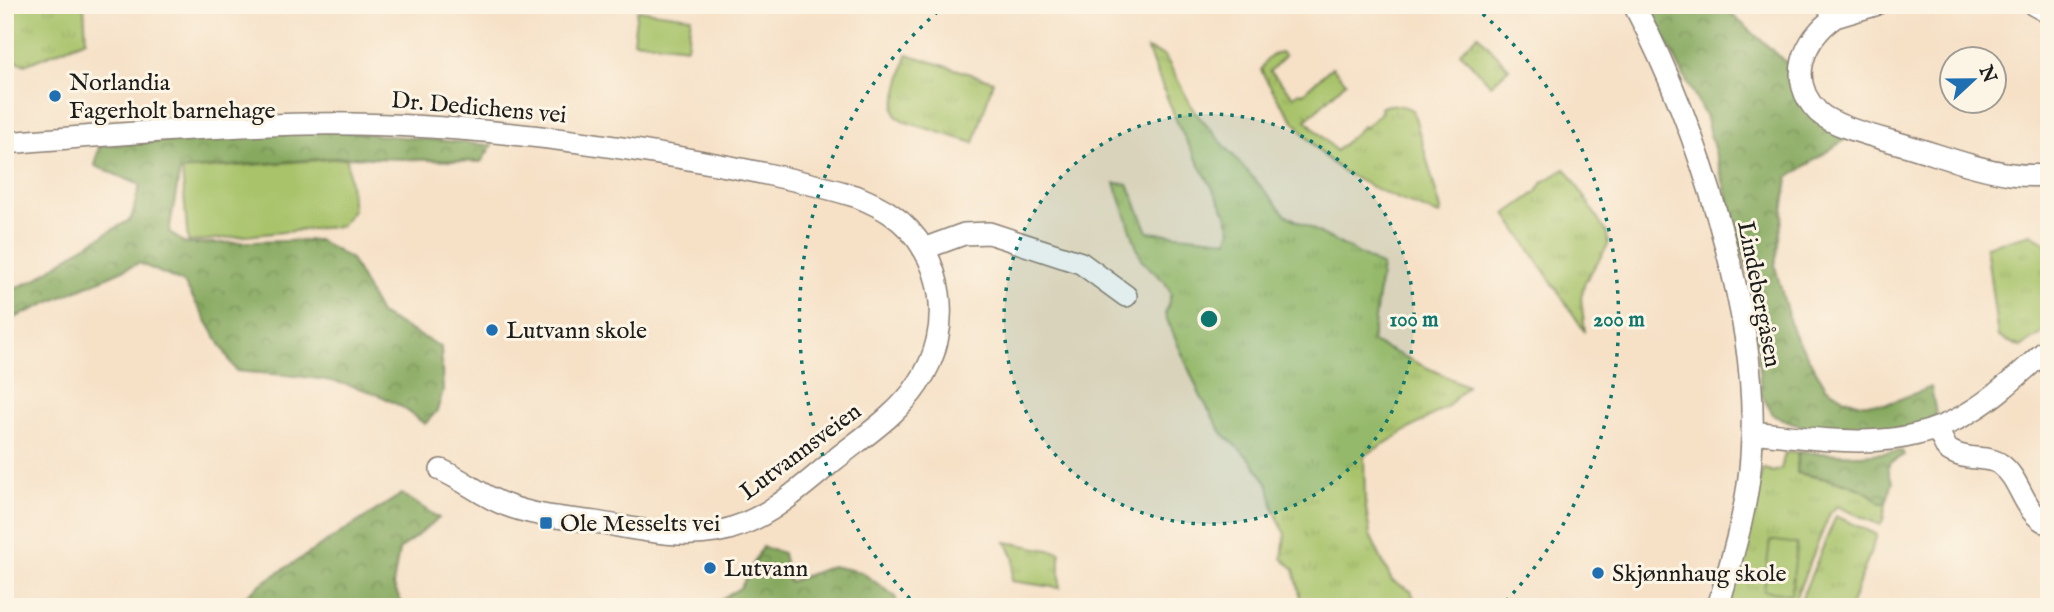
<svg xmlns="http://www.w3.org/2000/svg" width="2054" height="612" viewBox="0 0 2054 612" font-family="'IM FELL English',serif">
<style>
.grass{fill:url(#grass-tufts);stroke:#627043;stroke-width:2}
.forest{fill:url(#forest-crowns);stroke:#51623d;stroke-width:2}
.garden{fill:#a8c36a;stroke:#627043;stroke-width:2}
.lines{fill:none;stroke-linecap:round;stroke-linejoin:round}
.minor-casing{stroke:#897e72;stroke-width:24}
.minor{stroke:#fff;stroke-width:21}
.ring{fill:none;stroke:#0f766e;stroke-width:3.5;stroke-dasharray:3.5 7}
.poi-dot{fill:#1f6fb2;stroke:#fcf5e5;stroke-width:2.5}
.labels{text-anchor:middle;stroke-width:6;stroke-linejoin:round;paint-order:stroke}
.poi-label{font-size:24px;fill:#1c1c1c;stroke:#fcf5e5;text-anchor:start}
.street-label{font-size:24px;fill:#1c1c1c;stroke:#fcf5e5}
.centre{fill:#0f766e;stroke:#fcf5e5;stroke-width:3.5}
.ring-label{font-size:21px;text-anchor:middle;font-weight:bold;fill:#0f766e;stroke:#fcf5e5;stroke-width:6;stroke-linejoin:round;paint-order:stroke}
</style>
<defs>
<pattern id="grass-tufts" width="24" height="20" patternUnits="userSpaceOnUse" patternTransform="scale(1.75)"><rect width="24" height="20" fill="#a8c36a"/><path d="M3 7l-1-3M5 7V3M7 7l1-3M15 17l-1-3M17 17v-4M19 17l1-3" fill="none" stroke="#90a75b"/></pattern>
<pattern id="forest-crowns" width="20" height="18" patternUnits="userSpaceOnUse" patternTransform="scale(1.75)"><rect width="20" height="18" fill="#86a95e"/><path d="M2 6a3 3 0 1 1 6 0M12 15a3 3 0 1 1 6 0" fill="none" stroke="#6d894d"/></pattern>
</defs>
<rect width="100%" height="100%" fill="#fcf5e5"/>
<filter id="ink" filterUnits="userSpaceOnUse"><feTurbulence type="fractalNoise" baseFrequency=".0143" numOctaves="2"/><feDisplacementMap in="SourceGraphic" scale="14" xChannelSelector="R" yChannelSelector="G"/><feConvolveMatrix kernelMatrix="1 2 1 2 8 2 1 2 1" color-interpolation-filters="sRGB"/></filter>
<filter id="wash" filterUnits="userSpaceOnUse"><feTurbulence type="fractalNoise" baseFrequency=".00686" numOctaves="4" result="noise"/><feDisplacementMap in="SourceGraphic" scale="28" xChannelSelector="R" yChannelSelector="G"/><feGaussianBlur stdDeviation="1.57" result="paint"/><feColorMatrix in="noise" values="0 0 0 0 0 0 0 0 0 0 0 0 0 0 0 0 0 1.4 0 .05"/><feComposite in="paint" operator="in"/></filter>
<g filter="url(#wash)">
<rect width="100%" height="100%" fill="#f6e1c7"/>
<path class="grass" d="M 5,5 L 84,5 L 86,40 L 25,65 L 5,56 Z
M 1478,35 L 1509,68 L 1491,85 L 1460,52 Z
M 1147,49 L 1165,56 L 1194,111 L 1286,215 L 1382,266 L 1372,342 L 1467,386 L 1448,406 L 1364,456 L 1365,501 L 1370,535 L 1392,581 L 1411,591 L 1418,607 L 1303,607 L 1294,569 L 1282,558 L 1285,534 L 1274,510 L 1269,486 L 1251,460 L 1222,433 L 1200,395 L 1165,315 L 1171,294 L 1165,282 L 1141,260 L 1115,183 L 1128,184 L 1148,232 L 1228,240 L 1231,229 L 1225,211 L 1180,129 Z
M 1281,52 L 1285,56 L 1270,71 L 1293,96 L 1300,92 L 1303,93 L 1332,67 L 1346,82 L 1306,120 L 1336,151 L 1363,126 L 1365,128 L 1382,111 L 1380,108 C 1391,102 1402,105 1413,110 L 1441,210 L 1440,215 C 1406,203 1372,189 1341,170 C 1315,153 1275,98 1261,70 C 1264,61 1272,54 1281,52 Z
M 907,54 L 993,81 L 974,143 L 906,122 L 896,116 L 894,108 Z
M 1565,169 L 1569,173 L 1607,233 L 1608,245 L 1585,282 L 1581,298 L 1585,332 L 1506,214 L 1537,192 L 1543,182 Z
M 2031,234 L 2049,245 L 2049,329 L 2021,347 L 1998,337 L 1986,246 Z
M 1798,452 L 1797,473 C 1825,480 1861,482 1880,503 L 1886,503 L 1883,521 L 1880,525 L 1837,506 L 1830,513 L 1795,599 L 1763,601 L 1760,607 L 1726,607 L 1763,468 L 1773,472 L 1781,469 L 1785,453 Z
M 1836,516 L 1877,535 L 1850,607 L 1806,607 L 1802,597 Z
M 1006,542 L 1060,552 L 1060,588 L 1011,581 L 1014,558 Z"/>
<path class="forest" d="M 1647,5 L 1721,5 L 1810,83 L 1818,109 L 1847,138 L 1788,178 L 1775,266 L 1792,330 L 1826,387 L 1845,399 L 1858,403 L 1887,404 L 1931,387 L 1937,419 L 1896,430 L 1813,430 L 1774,416 L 1761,394 L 1753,289 L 1705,116 Z
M 313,129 L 492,145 L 481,162 L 347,157 L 180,170 L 169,232 L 186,244 L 318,240 L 351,259 L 380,314 L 441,347 L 443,391 L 437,411 L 425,424 C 416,418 408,410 398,405 C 349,376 291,376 236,371 L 184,283 L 139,263 L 5,322 L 5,292 L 35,280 L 81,248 L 131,219 L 140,185 L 95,166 L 99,146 Z
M 1902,451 L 1904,455 L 1889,463 L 1889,474 L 1893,481 L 1886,503 L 1880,503 C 1861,481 1824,479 1797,473 L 1798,452 L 1861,455 Z
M 402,494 L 439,518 L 399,550 L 393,585 L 404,607 L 232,607 L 262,583 Z
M 762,547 L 783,553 L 789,582 L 832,566 L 861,572 L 895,596 L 898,607 L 709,607 L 741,587 Z"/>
<path class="garden" d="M 637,10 L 691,17 L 687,47 L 633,41 Z
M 347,158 L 353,210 L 341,226 L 188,242 L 182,170 Z
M 1770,540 L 1797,544 L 1791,594 L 1764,591 Z"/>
</g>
<g filter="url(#ink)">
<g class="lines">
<g class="minor-casing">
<path id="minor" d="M 1634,5 C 1670,74 1698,147 1719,222 C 1741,299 1757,376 1751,457 C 1748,507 1732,558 1718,607
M 2034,5 L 2049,13
M 1828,7 L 1835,17 L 1875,5
M 1835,17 C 1804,39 1786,80 1818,112 C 1835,128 1885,139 1908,146 C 1942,156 1976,169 2011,174 C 2024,176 2036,176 2049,175
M 5,143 C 106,135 206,126 307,124 C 431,122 556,136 677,157 C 738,168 799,179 858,197 C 870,202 881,207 891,214 C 946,252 955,331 918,384 C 897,416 861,438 832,462 C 797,491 762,524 716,532 C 676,539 634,528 595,522 C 565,518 534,516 506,505 C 483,497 464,480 441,470
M 923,249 L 964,234 L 989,233 L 1081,263 L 1126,296
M 1937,429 L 1947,449 C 1953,453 1960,456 1968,457 C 1978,459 1992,458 2000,464 C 2022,479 2022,513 2049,524
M 1753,432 C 1830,440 1904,455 1973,410 C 2001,393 2024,369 2049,348"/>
</g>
<use href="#minor" class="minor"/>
</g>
</g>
<circle cx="1209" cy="319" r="205" fill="#0f766e" fill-opacity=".12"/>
<g class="ring">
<circle cx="1209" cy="319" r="205"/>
<path d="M917 606A410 410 0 0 1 943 7M1475 7A410 410 0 0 1 1501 606"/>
</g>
<g class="poi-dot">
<circle cx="55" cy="96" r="7"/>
<circle cx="492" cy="330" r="7"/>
<rect x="539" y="516" width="14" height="14" rx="3.5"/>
<circle cx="710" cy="568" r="7"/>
<circle cx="1598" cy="573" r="7"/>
</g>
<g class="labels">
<g class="poi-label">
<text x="69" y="90">Norlandia<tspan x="69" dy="28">Fagerholt barnehage</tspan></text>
<text x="506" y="338">Lutvann skole</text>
<text x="560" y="531">Ole Messelts vei</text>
<text x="724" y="576">Lutvann</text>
<text x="1612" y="581">Skjønnhaug skole</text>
</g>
<g class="street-label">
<text transform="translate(479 107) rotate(5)" y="8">Dr. Dedichens vei</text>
<text transform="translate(1760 294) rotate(79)" y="8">Lindebergåsen</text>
<text transform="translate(800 451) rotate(-37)" y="8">Lutvannsveien</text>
</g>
</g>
<circle cx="1209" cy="319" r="10" class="centre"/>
<g class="ring-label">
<text x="1414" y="326">100 m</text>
<text x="1619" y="326">200 m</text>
</g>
<rect width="2054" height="612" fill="none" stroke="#fcf5e5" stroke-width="28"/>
<g transform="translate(1973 80) rotate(68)"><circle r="33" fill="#fcf5e5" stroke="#a29e95" stroke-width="2"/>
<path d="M0-5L12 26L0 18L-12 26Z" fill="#1f6fb2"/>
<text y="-10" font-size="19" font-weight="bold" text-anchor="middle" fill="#1c1c1c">N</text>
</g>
</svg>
